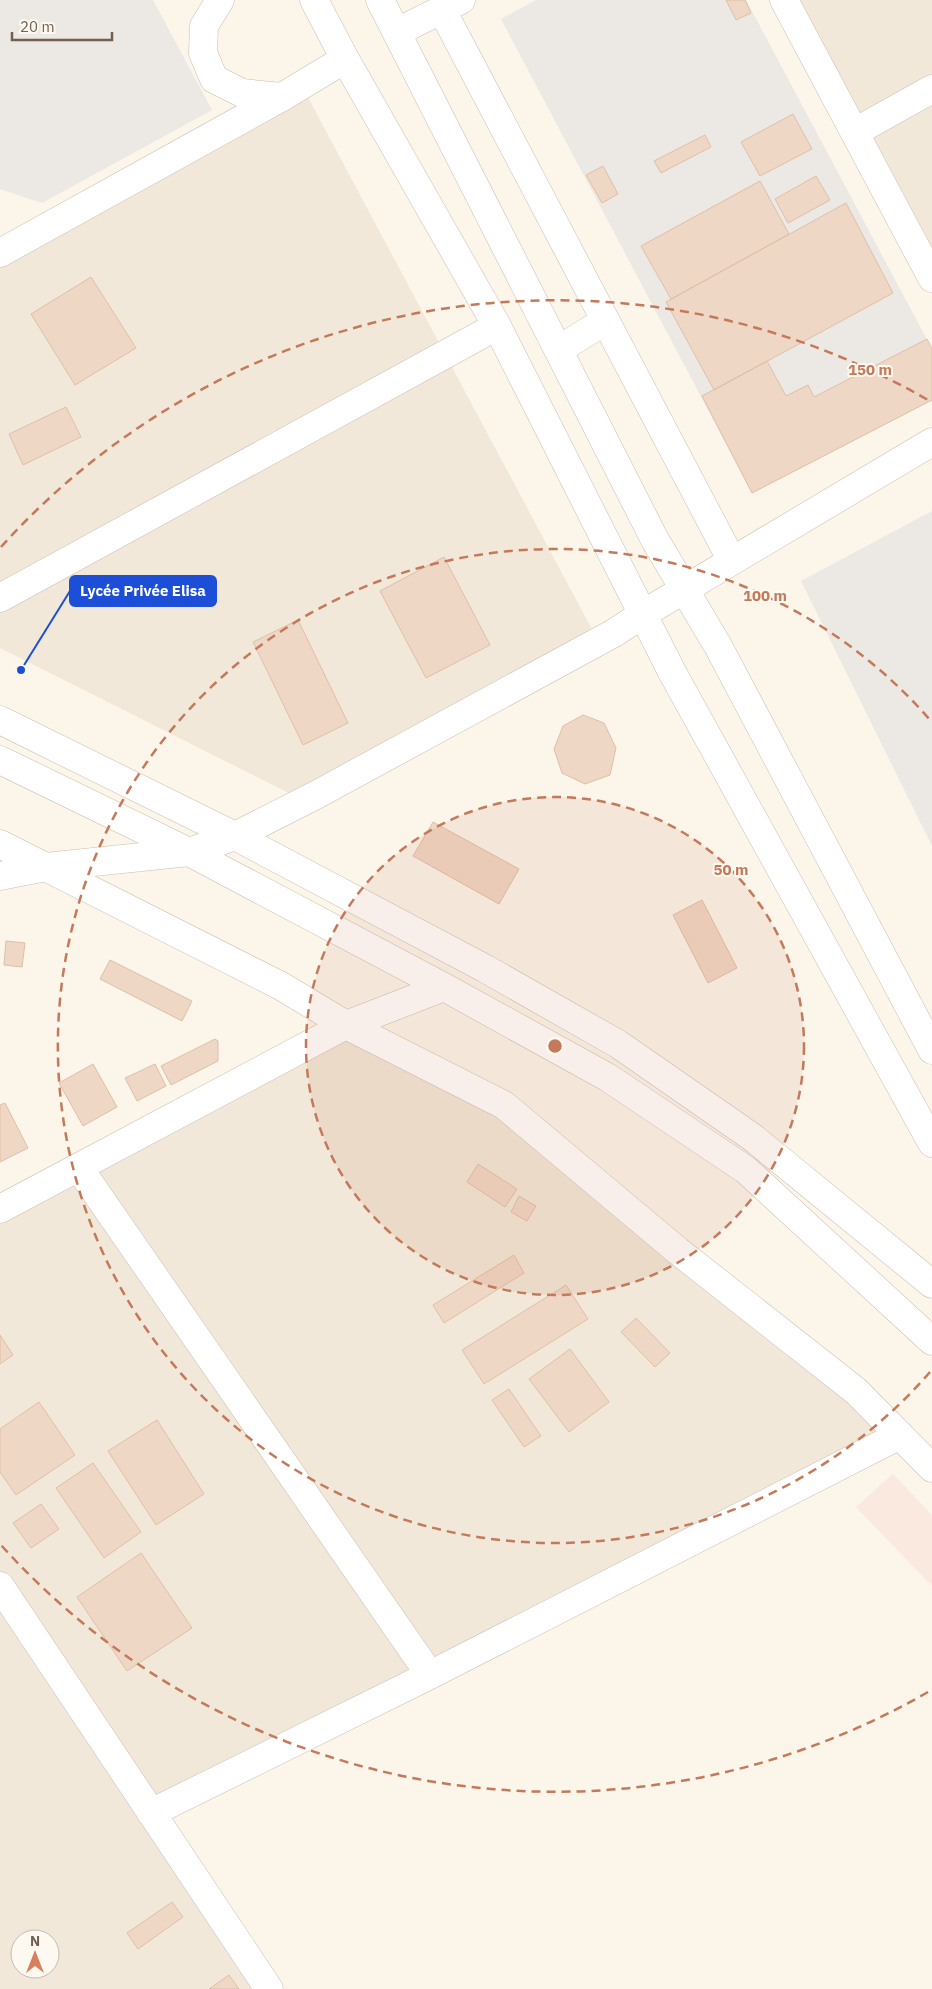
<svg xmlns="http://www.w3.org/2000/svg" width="932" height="1989" viewBox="0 0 932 1989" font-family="'IBM Plex Sans',sans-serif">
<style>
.residential{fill:#f2e8d9;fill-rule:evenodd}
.commercial{fill:#fae9df}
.industrial{fill:#ece8e3}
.building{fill:#eed7c4;stroke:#dfbfa6}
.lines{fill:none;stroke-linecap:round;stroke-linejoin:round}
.minor-casing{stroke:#ccbeb1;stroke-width:29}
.minor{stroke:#fff;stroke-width:28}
.ring{fill:none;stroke:#c4795a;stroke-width:2.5;stroke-dasharray:9 6}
.centre{fill:#c4795a;stroke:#fdf9f0;stroke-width:2.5}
.ring-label{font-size:15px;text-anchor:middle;font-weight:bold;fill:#c4795a;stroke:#fdf9f0;stroke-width:4;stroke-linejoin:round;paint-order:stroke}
.leader{fill:none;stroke:#1d4ed8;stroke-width:2}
.callout-dot{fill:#1d4ed8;stroke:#fdf9f0;stroke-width:2}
.callout{fill:#1d4ed8;stroke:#1d4ed8;stroke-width:2}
.callout-label{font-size:15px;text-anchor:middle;font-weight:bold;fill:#fff}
</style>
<rect width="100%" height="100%" fill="#fbf5ea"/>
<path class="residential" d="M 779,0 L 932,0 L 932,288 Z
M 303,88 L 595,635 L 297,797 L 0,648 L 0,250 Z
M 350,1019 L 497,1109 L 892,1438 L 146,1815 L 261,1989 L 0,1989 L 0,1205 ZM 20,1939 L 50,1939 L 50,1969 L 20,1969 Z"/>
<path class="commercial" d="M 893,1474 L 932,1515 L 932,1586 L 856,1507 Z"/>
<path class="industrial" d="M 0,0 L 153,0 L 212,110 L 42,203 L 0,189 Z
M 536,0 L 746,0 L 932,349 L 932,400 L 752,493 L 501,19 Z
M 932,511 L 932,846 L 801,581 Z"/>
<path class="building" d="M 726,0 L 745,0 L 751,13 L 736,20 Z
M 793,114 L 812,149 L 760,176 L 741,142 Z
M 705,135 L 711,147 L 661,173 L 654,161 Z
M 603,166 L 618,194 L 602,203 L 586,175 Z
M 816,176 L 830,200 L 788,223 L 775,199 Z
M 760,181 L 789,234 L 671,299 L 641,246 Z
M 846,203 L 893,293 L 714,390 L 666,302 Z
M 91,277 L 136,348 L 75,385 L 31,314 Z
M 927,339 L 932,349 L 932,400 L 752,493 L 702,396 L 767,361 L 786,396 L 808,385 L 814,397 Z
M 66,407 L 81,437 L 23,465 L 9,434 Z
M 444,557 L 490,645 L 426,678 L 380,591 Z
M 298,620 L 348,723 L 303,745 L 253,642 Z
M 583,715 L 604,723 L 616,748 L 610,775 L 585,784 L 562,773 L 554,749 L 563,726 Z
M 433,822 L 519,869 L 499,904 L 413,856 Z
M 702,900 L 737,968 L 708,983 L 673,915 Z
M 6,941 L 25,943 L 22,967 L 4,965 Z
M 110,960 L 192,1001 L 182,1021 L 100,979 Z
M 215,1039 L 218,1041 L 218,1061 L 171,1085 L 161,1066 Z
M 93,1064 L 117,1107 L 83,1126 L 59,1083 Z
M 155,1064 L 166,1086 L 137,1101 L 125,1078 Z
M 5,1103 L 28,1148 L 0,1162 L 0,1105 Z
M 478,1164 L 517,1189 L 505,1207 L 467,1182 Z
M 519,1196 L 536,1206 L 527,1221 L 511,1212 Z
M 514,1255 L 524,1273 L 444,1323 L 433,1305 Z
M 566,1285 L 588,1319 L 484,1384 L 462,1350 Z
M 636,1318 L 670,1353 L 655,1367 L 621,1332 Z
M 0,1335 L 13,1355 L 0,1364 Z
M 570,1349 L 609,1402 L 569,1432 L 529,1379 Z
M 509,1389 L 541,1436 L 524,1447 L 492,1400 Z
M 39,1402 L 75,1455 L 16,1495 L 0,1472 L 0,1429 Z
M 157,1420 L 204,1494 L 156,1525 L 108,1451 Z
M 93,1463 L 141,1532 L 104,1558 L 56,1488 Z
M 41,1504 L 59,1529 L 31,1548 L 13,1523 Z
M 141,1553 L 192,1628 L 127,1671 L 77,1597 Z
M 172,1902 L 183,1917 L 138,1949 L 127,1933 Z
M 229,1975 L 239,1989 L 209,1989 Z"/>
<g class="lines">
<g class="minor-casing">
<path id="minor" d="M 220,0 L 204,26 L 203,53 L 214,79 L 242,93 L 282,97
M 314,0 L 345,59 L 497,326 L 672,672 L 932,1143
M 380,0 L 655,540 L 718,646 L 932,1050
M 784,0 L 932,278
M 442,10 L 732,561
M 397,32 L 461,0
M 855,132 L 932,89
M 0,253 L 282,97 L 345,59
M 558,350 L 605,321
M 0,598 L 497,326
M 0,720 L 235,836 L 486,969 L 618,1044 L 752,1137 L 932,1284
M 0,760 L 189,852 L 444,987 L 607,1077 L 746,1170 L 932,1341
M 0,844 L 281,986 L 346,1025 L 504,1105 L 678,1251 L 856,1391 L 932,1468
M 0,876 L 46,867 L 189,852 L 235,836 L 316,795 L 614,633 L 643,614 L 932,442
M 79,1168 L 430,1675
M 0,1209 L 346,1025 L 444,987
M 0,1586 L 269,1989
M 151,1813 L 430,1675 L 900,1435"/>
</g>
<use href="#minor" class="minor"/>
</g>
<circle cx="555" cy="1046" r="249" fill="#c4795a" fill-opacity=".12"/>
<g class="ring">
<circle cx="555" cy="1046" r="249"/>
<path d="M930 1372A497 497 0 1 1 930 720"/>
<path d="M928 1692A746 746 0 0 1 1 1545M1 547A746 746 0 0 1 928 400"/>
</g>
<circle cx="555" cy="1046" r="8" class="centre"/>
<g class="ring-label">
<text x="870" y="375">150 m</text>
<text x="765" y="601">100 m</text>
<text x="731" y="875">50 m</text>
</g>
<path class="leader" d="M21 670L70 591"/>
<circle class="callout-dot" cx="21" cy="670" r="5"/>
<rect class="callout" x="70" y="576" width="146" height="30" rx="5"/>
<g class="callout-label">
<text x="143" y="596">Lycée Privée Elisa</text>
</g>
<g transform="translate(35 1954)"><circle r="24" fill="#fdf9f0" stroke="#c6bbb0"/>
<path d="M0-4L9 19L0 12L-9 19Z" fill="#d8805c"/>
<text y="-8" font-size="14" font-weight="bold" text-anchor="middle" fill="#735f50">N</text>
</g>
<path d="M12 32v8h100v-8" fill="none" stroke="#735f50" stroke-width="2.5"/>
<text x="20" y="32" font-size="15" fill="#735f50" stroke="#fdf9f0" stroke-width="4" paint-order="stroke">20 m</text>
</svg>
